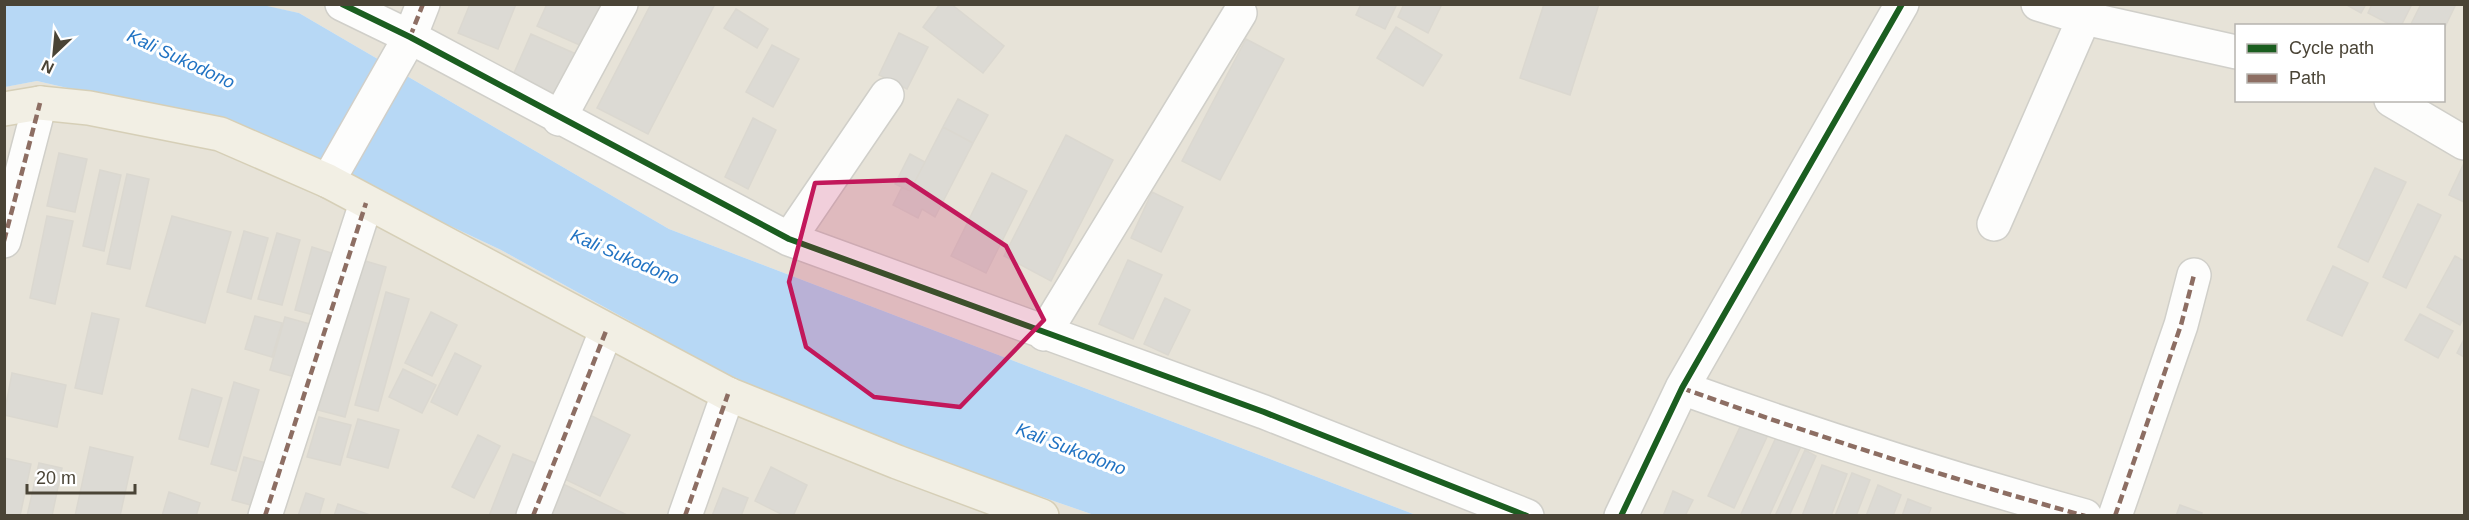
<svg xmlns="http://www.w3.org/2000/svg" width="2469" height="520" viewBox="0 0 2469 520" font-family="Arial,sans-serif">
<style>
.residential{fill:#e7e3d8;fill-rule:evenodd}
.water{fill:#b7d8f5}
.building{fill:#dcdad4;stroke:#dbd8d0;stroke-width:1.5}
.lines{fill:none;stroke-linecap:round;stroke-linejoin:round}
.minor-casing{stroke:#d0cfc9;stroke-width:36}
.major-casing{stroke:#d6cfb7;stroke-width:36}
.minor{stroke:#fdfdfc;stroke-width:33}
.major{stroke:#f2efe4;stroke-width:33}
.quiet{stroke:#8d6e63;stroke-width:4.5;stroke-dasharray:9 4.5;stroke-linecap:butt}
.cycleway-casing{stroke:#fff;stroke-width:10}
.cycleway{stroke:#1b5e20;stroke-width:6}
.marked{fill:#c2185b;fill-opacity:0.2;stroke:#c2185b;stroke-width:4.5;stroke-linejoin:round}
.labels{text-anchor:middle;stroke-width:6;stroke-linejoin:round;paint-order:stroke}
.water-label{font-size:18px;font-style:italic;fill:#2173c3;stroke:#fff}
</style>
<rect width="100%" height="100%" fill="#f2f1ec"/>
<path class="residential" d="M 258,5 L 2464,5 L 2464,515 L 1416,515 L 669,229 L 299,13 ZM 2236,26 L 2444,26 L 2444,100 L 2236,100 Z
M 37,81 L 245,129 L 501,250 L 789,409 L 1094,515 L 5,515 L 4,87 Z"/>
<path class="water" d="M 258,4 L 299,13 L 669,229 L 1416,515 L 1094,515 L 789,409 L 501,250 L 245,129 L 37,81 L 5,87 L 5,5 Z"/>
<path class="building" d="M 470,4 L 516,4 L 498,49 L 458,33 Z
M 547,4 L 603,4 L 584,47 L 537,26 Z
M 651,4 L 715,4 L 648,134 L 597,108 Z
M 940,4 L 951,4 L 1004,46 L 983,73 L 923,27 Z
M 1361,4 L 1397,4 L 1385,29 L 1356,15 Z
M 1404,4 L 1442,4 L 1428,33 L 1398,17 Z
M 1544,4 L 1599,4 L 1570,95 L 1520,78 Z
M 2345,4 L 2366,4 L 2361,13 Z
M 2372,4 L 2412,4 L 2401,26 L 2393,26 L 2368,13 Z
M 2421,4 L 2456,4 L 2444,29 L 2444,26 L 2410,26 Z
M 736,9 L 768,29 L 757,48 L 724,28 Z
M 1396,27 L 1442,55 L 1423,86 L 1377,58 Z
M 899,33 L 928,47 L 907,89 L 879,75 Z
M 531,34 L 576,54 L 551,109 L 507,89 Z
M 1246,39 L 1284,59 L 1220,180 L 1182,161 Z
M 772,45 L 799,59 L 773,107 L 746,92 Z
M 958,99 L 988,115 L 973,143 L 943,127 Z
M 753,118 L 776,130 L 748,189 L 725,177 Z
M 943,127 L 973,143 L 935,217 L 922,209 L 918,218 L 893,205 L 902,187 L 910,191 Z
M 1066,135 L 1113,160 L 1051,281 L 1004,256 Z
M 59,153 L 87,159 L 75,212 L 47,206 Z
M 910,154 L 925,162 L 910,191 L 895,184 Z
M 2464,163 L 2464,202 L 2449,195 Z
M 2375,168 L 2406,182 L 2368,262 L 2338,247 Z
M 100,170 L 121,175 L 104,251 L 83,246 Z
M 992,173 L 1027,191 L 986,273 L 951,256 Z
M 127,174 L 149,179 L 130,269 L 107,264 Z
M 1152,192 L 1183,207 L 1161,252 L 1131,238 Z
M 2418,204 L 2441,215 L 2406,288 L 2383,277 Z
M 47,216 L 73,221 L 55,304 L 30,298 Z
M 172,216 L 231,232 L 205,323 L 146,306 Z
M 244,231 L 268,238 L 251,299 L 227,292 Z
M 277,233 L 300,240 L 282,305 L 258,299 Z
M 312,247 L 338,255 L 321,317 L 295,310 Z
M 2455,256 L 2464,261 L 2464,317 L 2460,325 L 2427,307 Z
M 355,258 L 386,267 L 345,417 L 314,409 Z
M 1128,260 L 1162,275 L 1133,339 L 1099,324 Z
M 2333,266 L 2368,283 L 2342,336 L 2307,320 Z
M 386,292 L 409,299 L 378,411 L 355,405 Z
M 1165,298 L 1190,310 L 1168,355 L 1144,344 Z
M 431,312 L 457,325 L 432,376 L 405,363 Z
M 92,313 L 119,319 L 102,394 L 75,388 Z
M 2420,314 L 2453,331 L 2438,358 L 2405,340 Z
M 255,316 L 282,323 L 272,357 L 245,349 Z
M 285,317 L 317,326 L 302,379 L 270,370 Z
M 2464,339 L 2464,357 L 2457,353 Z
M 455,353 L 481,366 L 457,415 L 431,402 Z
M 403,369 L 436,385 L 422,413 L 389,397 Z
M 12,373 L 66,385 L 57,427 L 4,415 Z
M 234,382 L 259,390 L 236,471 L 211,464 Z
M 192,389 L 222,398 L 208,447 L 179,439 Z
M 586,413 L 630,435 L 600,496 L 556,475 Z
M 1746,414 L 1772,426 L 1734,508 L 1708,496 Z
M 319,417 L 351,425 L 340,465 L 307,457 Z
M 358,419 L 399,430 L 388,468 L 347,457 Z
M 1778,433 L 1802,444 L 1769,516 L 1746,516 L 1741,514 Z
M 478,435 L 500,446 L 474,498 L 452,487 Z
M 90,447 L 133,457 L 120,516 L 75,516 Z
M 1805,450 L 1816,456 L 1789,516 L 1775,516 Z
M 513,454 L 545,467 L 526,516 L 489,516 Z
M 244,457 L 274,465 L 262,508 L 232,500 Z
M 4,458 L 31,464 L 20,516 L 4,516 Z
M 39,463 L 62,468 L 52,516 L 27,516 Z
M 1822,465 L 1847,474 L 1831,516 L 1802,516 Z
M 771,467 L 807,485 L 793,516 L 785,516 L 755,501 Z
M 1852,473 L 1870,480 L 1856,516 L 1835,516 Z
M 559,482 L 629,516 L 543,516 Z
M 1878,485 L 1901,495 L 1893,516 L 1866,516 Z
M 723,488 L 748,498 L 741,516 L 712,516 Z
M 1673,491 L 1693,500 L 1685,516 L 1663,516 Z
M 169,492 L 200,503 L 196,516 L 162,516 Z
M 306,493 L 324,499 L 319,516 L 298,516 Z
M 1908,499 L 1931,508 L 1928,516 L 1902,516 Z
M 338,504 L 373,516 L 334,516 Z
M 2180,505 L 2202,513 L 2201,516 L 2176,516 Z"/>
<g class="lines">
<g class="minor-casing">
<path id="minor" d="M 342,4 L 410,37 L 789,239 L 1264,412 L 1527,516
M 2038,4 L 2084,18 L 2236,52
M 2391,100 L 2464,143
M 559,119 L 621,4
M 328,181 L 410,37 L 423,4
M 1994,224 L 2084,18
M 789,239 L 887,95
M 4,241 L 40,103
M 1044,334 L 1240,13
M 1682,388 C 1815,436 1949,478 2085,516
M 265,516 L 366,203
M 533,516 L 606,331
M 685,516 L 728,394
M 1621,516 L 1682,388 L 1902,4
M 2115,516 L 2181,325 L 2194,275"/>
</g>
<g class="major-casing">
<path id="major" d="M 4,109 L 40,103 L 89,108 L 220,134 L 328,181 L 728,394 L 897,462 L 1042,516"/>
</g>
<use href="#minor" class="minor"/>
<use href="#major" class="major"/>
<path class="quiet" d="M 410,37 L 423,4
M 4,241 L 40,103
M 1682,388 C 1815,436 1949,478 2085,516
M 265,516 L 366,203
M 533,516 L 606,331
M 685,516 L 728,394
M 2115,516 L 2181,325 L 2194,275"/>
<g class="cycleway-casing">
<path id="cycleway" d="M 342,4 L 410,37 L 789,239 L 1264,412 L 1527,516
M 1621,516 L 1682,388 L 1902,4"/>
</g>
<use href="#cycleway" class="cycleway"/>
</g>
<path class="marked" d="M 906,180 L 1006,246 L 1044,320 L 960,407 L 874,397 L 806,347 L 789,282 L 815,183 Z"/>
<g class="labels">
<g class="water-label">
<text transform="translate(181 59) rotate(25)" y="6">Kali Sukodono</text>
<text transform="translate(625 257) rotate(23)" y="6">Kali Sukodono</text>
<text transform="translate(1071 449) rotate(21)" y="6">Kali Sukodono</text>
</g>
</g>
<rect width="2469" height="520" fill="none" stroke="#4a4436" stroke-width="12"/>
<rect x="2235" y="24" width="210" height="78" fill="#ffffff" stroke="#b7b4af" stroke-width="1.5"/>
<rect x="2247" y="44" width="30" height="9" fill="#1b5e20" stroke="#b7b4af" stroke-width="1.5"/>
<text x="2289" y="54" font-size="18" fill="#4a4436">Cycle path</text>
<rect x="2247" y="74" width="30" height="9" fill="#8d6e63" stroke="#b7b4af" stroke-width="1.5"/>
<text x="2289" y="84" font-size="18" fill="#4a4436">Path</text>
<g transform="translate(54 54) rotate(206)" stroke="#ffffff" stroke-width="4.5" paint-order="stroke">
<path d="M0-4.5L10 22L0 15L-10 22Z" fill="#4a4436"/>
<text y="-9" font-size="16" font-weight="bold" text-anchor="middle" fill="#4a4436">N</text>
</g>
<path d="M27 484v9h108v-9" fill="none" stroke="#4a4436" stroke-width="3"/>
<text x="36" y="484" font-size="18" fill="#4a4436" stroke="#ffffff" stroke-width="4.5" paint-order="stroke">20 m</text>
</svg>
